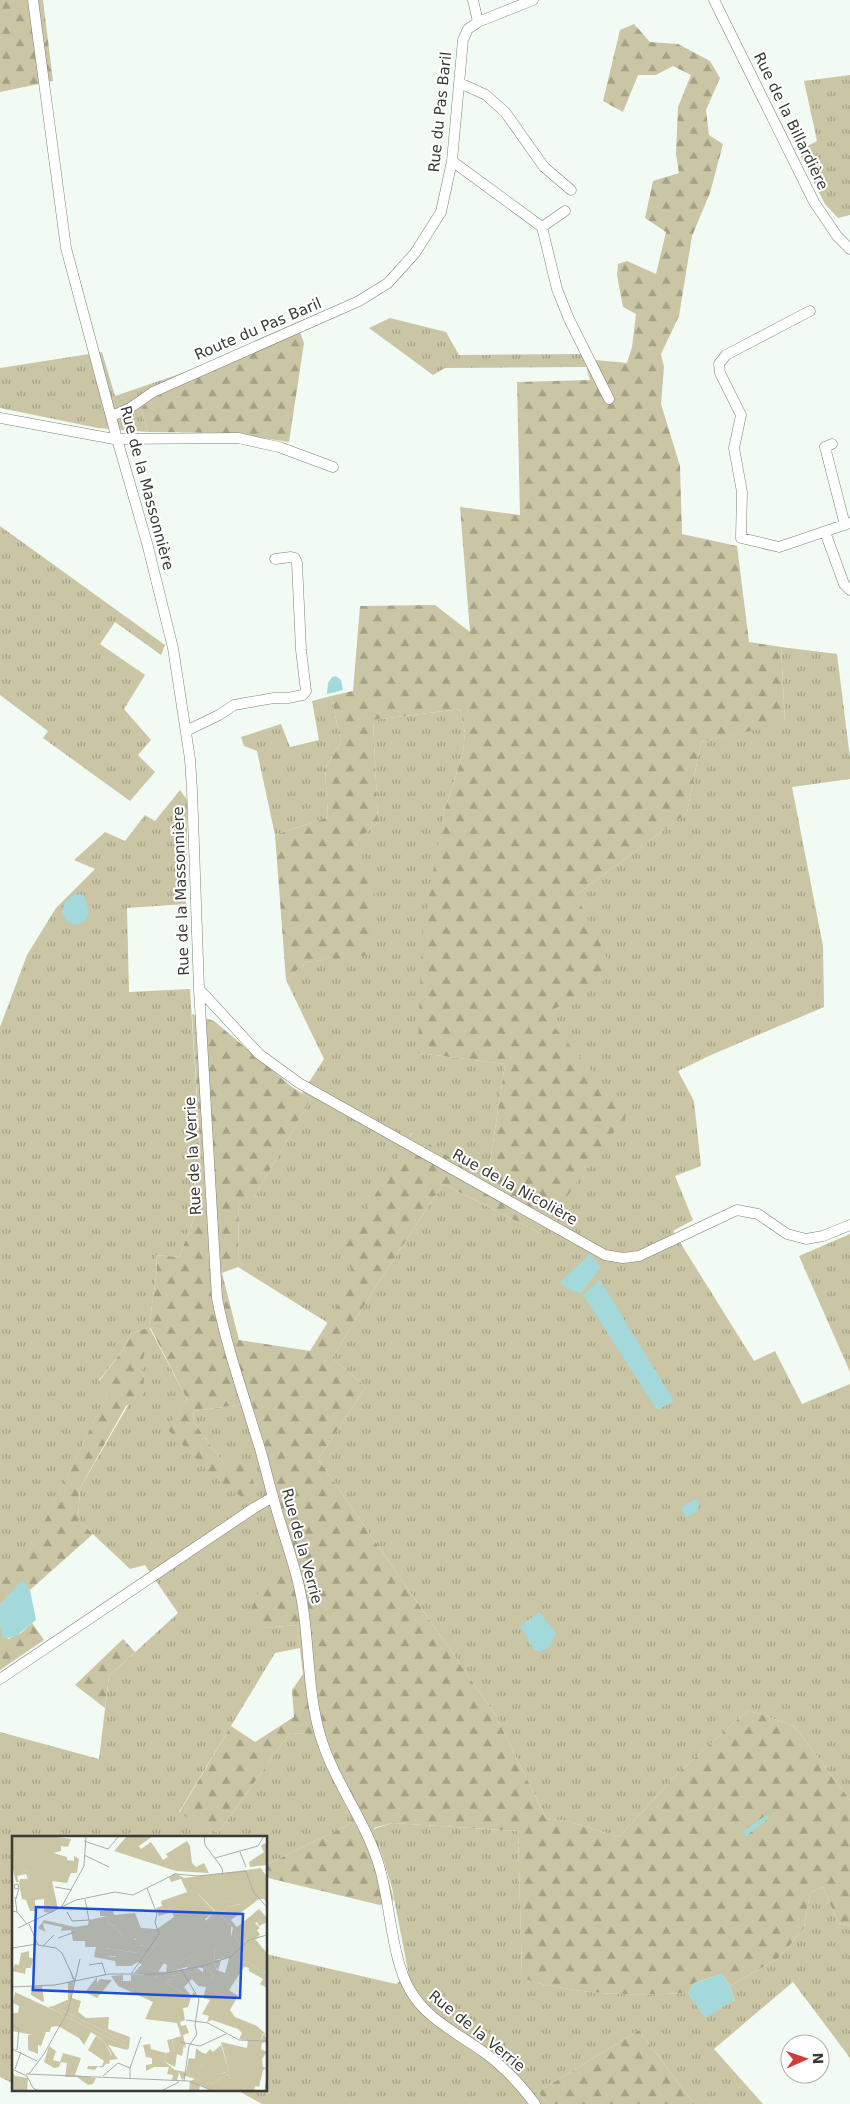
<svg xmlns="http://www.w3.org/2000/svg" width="850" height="2104" viewBox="0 0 850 2104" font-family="'DejaVu Sans',sans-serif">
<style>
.grass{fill:url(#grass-tufts)}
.forest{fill:url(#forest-firs)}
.water{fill:#a3d9da}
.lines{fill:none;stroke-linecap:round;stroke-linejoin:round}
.minor-casing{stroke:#7c837c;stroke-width:11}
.minor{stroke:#fff;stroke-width:10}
.labels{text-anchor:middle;stroke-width:4;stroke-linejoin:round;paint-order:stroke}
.street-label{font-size:15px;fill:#383b38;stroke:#fff}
.inset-road{fill:none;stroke:#a8aea8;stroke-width:1}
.view{fill:#1d4ed8;fill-opacity:0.15;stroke:#1d4ed8;stroke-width:2.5}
.inset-edge{fill:none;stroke:#383b38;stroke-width:2.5}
</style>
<defs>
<pattern id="grass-tufts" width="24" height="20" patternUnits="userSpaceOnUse" patternTransform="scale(1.25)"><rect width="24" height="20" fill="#cac5a5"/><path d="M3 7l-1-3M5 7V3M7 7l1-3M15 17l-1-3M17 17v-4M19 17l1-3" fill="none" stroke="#a5a187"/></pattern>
<pattern id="forest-firs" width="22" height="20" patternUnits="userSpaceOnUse" patternTransform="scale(1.25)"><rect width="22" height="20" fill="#cac5a5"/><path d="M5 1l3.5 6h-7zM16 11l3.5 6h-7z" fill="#a5a187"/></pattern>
</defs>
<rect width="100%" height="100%" fill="#f2fbf3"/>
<path class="grass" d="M 850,75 L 850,215 L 838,218 L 825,204 L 798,151 L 817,141 L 804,81 Z
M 390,318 L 446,332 L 459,355 L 582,354 L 586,367 L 445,368 L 433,375 L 369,328 Z
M 102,352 L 115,396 L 191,370 L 141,408 L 148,432 L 98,428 L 0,408 L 0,368 Z
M 0,526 L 165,645 L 161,655 L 115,622 L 100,644 L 145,675 L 124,709 L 151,740 L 138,755 L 155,772 L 130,801 L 43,738 L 48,731 L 0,695 Z
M 781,647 L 837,654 L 850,758 L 850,779 L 792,787 L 823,946 L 824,1007 L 711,1055 L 678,1071 L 694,1101 L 701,1166 L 675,1176 L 693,1220 L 673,1231 L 754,1361 L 775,1351 L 802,1404 L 850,1384 L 850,1800 L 794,1726 L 748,1710 L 677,1774 L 619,1837 L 571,1822 L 546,1818 L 496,1716 L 318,1459 L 366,1387 L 332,1358 L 380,1280 L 443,1184 L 540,1233 L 544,1015 L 576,895 L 687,813 L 701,742 L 785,722 Z
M 331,696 L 341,742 L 325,769 L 328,817 L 275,835 L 257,751 L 244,746 L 241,737 L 281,724 L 290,747 L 319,740 L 312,701 Z
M 460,709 L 465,733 L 463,753 L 444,812 L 418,1053 L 505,1064 L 489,1169 L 462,1165 L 411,1133 L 356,1277 L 328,1323 L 238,1267 L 239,1196 L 254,1197 L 311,1099 L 302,1093 L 324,1059 L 286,980 L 306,962 L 367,954 L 345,860 L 361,837 L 378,822 L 373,720 Z
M 180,790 L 187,800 L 186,904 L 127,908 L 129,992 L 190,989 L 203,1196 L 179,1257 L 156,1255 L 157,1269 L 149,1327 L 187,1399 L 167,1428 L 224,1464 L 193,1421 L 194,1411 L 252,1403 L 295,1555 L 263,1628 L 297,1625 L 300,1648 L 275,1653 L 179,1812 L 218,1833 L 290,1733 L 312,1734 L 352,1819 L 348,1825 L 268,1864 L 266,1884 L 266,1838 L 14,1838 L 14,2084 L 0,2077 L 0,1732 L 99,1759 L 109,1676 L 178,1613 L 145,1565 L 130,1569 L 78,1520 L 80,1488 L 144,1378 L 141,1370 L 149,1327 L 131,1334 L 123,1350 L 99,1380 L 107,1395 L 24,1564 L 2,1565 L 0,1567 L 0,1027 L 27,955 L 56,908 L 95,869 L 74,860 L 105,832 L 125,841 L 145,815 L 155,821 Z
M 850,1234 L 850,1372 L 799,1256 Z
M 392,1823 L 518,1831 L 522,1976 C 533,1983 545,1985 558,1987 C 601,1996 645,1995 688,1993 L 705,2017 L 734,2000 L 730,1986 L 779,1958 L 804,1928 L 810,1893 L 823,1887 L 838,1923 L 850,1926 L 850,2058 L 793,1982 L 714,2049 L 763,2104 L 694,2104 L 639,2030 L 538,2092 L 547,2104 L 262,2104 L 237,2090 L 266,2090 L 266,1954 L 396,1984 L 409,1976 L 392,1888 L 374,1829 Z"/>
<path class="forest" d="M 0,0 L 43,0 L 53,81 L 0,92 Z
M 634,24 L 650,42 L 678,44 L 710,61 L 720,78 L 706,110 L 709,135 L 723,144 L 710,193 L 692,236 L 679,316 L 661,354 L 664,367 L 661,404 L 680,466 L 682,534 L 737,546 L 749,642 L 781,647 L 785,723 L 701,742 L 687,813 L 576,895 L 615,974 L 544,1015 L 628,1113 L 540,1233 L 443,1184 L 380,1280 L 332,1358 L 366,1387 L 318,1459 L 496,1716 L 546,1818 L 571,1822 L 619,1837 L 677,1774 L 748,1710 L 794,1726 L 850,1800 L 850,1926 L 838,1923 L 823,1887 L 810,1893 L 804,1928 L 779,1958 L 730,1986 L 722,1974 L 694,1983 L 688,1993 C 645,1995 601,1996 558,1987 C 545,1985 533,1983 522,1977 L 518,1831 L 392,1823 L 374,1828 L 394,1900 L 380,1905 L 268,1878 L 268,1864 L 348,1825 L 352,1819 L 311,1734 L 290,1733 L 218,1833 L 179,1813 L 231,1726 L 255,1742 L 294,1717 L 292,1690 L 303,1674 L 297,1625 L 263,1628 L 249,1614 L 266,1575 L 295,1555 L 252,1403 L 194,1411 L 193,1421 L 224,1464 L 248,1462 L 255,1488 L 246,1500 L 215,1478 L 166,1428 L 187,1399 L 150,1327 L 141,1370 L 144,1378 L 142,1398 L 126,1406 L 80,1488 L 78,1520 L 93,1534 L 30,1590 L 22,1581 L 0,1605 L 0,1567 L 1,1565 L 24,1563 L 107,1395 L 99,1381 L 123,1350 L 131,1334 L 149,1327 L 157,1269 L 156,1255 L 179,1257 L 203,1196 L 192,1014 L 214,1021 L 292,1087 L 311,1099 L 254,1197 L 239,1197 L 238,1267 L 222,1273 L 239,1340 L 310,1351 L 355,1278 L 343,1249 L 412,1133 L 462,1165 L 489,1169 L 505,1064 L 418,1053 L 422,935 L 444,812 L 463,753 L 465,733 L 460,709 L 373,720 L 378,822 L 361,837 L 346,860 L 377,877 L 367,955 L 306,962 L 286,980 L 275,835 L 328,817 L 325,769 L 341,742 L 331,696 L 353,691 L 360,606 L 435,605 L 470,632 L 460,507 L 520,515 L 517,382 L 590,380 L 584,359 L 627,363 L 632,347 L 636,314 L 623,307 L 617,275 L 618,264 L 627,261 L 656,274 L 666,232 L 645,218 L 653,181 L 679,173 L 676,154 L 678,107 L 691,75 L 673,66 L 656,75 L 638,75 L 623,112 L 603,101 L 620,30 Z
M 297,324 L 304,343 L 289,442 L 229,433 L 148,432 L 141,408 L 191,370 Z
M 32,1623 L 44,1640 L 0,1670 L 0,1625 L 8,1639 L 21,1633 Z
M 123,1639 L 135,1652 L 109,1676 L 105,1708 L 75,1685 Z
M 639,2030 L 694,2104 L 547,2104 L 538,2092 Z"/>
<path class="water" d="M 336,676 L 341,680 L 343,690 L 327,694 L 328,683 L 332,677 Z
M 75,894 L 84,895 L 89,912 L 85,922 L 76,925 L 67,922 L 62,912 L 65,901 Z
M 590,1254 L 601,1267 L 581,1293 L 567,1289 L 560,1282 Z
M 600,1280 L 627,1324 L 626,1325 L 628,1329 L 630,1329 L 674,1401 L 657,1410 L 583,1295 Z
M 697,1498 L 700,1504 L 696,1512 L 686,1518 L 681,1508 Z
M 22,1580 L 30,1590 L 36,1620 L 16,1636 L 3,1639 L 0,1625 L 0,1605 Z
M 539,1612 L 556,1633 L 550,1646 L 540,1652 L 534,1650 L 520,1626 Z
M 766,1815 L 769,1818 L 746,1836 L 742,1832 Z
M 722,1974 L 730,1986 L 734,2000 L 705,2018 L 688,1993 L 694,1983 Z"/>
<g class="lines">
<g class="minor-casing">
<path id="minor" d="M 33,0 L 66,248 L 117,439 L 147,543 L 173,648 L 190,759 L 192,790 L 199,989 L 217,1298 C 226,1345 242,1390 256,1436 C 263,1456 267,1477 273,1497 C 280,1524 290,1551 297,1578 C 311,1631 305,1686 321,1738 C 335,1784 367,1822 380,1869 C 390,1904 392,1960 410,1990 C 426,2019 459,2034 485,2053 C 504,2067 521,2085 535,2104
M 473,0 L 478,22
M 714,0 L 814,202 L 837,236 L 850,249
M 460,83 L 486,95 L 505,112 L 544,167 L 571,190
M 452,161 L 542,227 L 565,211
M 542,227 L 557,289 L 569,319 L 609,399
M 810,311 L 726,355 L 719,364 L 720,373 L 741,415 L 734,448 L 742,492 L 741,538 L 779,547 L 850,523
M 112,416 L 130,408 L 153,392 L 359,301 L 388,283 L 415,253 L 441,212 L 452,161 L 463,40 L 468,29 L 478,22 L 533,0
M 0,418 L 114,439 L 238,438 L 279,447 L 333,467
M 832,444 L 825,447 L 845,525
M 825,532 L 844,584 L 850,590
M 186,731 L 219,715 L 234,705 L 274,698 L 288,698 L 303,695 L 306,691 L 301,650 L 297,563 L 295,558 L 291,557 L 275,559
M 199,989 L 259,1054 L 299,1083 L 605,1255 L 623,1258 L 639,1256 L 737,1210 L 758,1214 L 787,1234 L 806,1239 L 823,1236 L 850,1225
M 0,1679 L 254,1508 L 273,1497"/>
</g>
<use href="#minor" class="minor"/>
</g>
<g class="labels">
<g class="street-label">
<text transform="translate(440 112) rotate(-84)" y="5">Rue du Pas Baril</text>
<text transform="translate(791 121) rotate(64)" y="5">Rue de la Billardière</text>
<text transform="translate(258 329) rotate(-23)" y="5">Route du Pas Baril</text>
<text transform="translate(147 488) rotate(75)" y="5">Rue de la Massonnière</text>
<text transform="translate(181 891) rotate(-92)" y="5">Rue de la Massonnière</text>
<text transform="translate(193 1156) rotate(-93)" y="5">Rue de la Verrie</text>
<text transform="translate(515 1187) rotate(29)" y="5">Rue de la Nicolière</text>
<text transform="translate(302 1546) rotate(75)" y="5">Rue de la Verrie</text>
<text transform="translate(477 2031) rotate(39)" y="5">Rue de la Verrie</text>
</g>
</g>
<g transform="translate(12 1836)">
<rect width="255" height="255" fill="#f2fbf3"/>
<path d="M 17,0 L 37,6 L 37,0 L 59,3 L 56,11 L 49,10 L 49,15 L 41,17 L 55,21 L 55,24 L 62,25 L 62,20 L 67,23 L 65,37 L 59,37 L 55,47 L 40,45 L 46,73 L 39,77 L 32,76 L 32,63 L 23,64 L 23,75 L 18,75 L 14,64 L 10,63 L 7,47 L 8,43 L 16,43 L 17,36 L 11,34 L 8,25 L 0,29 L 0,10 ZM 115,0 L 141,0 L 127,10 L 129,13 L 139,6 L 151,24 L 156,21 L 164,35 L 102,15 ZM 252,7 L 255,9 L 255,29 L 238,31 L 237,26 L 252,16 L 249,10 ZM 249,32 L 255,41 L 255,68 L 252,63 L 247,63 L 219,84 L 225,91 L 247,73 L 255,82 L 255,86 L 247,90 L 245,86 L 223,99 L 228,109 L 242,100 L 249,101 L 243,103 L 255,117 L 255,135 L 253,134 L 252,138 L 236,125 L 239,132 L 232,131 L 217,154 L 226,160 L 218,174 L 223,181 L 245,190 L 255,199 L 251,197 L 248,206 L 227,203 L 230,197 L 226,193 L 200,184 L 195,186 L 197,180 L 190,178 L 198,164 L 191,162 L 194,151 L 186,150 L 180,143 L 171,152 L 156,145 L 153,146 L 179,162 L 176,171 L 171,172 L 173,184 L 168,186 L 169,190 L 174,189 L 177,197 L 171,199 L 174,212 L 167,206 L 166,216 L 163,217 L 160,203 L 169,200 L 165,187 L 133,183 L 141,166 L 106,150 L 99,140 L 111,139 L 111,145 L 119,145 L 119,139 L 139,139 L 152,144 L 162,143 L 166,138 L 160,140 L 160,135 L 184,131 L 200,143 L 202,139 L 192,130 L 202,127 L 205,134 L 213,137 L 217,122 L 202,124 L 203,110 L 217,110 L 221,92 L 209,80 L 215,71 L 229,68 L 185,57 L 203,76 L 193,83 L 204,100 L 202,107 L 166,128 L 156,127 L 139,115 L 144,106 L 111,101 L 103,90 L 97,88 L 95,80 L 88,80 L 88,75 L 101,74 L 102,79 L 123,77 L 129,92 L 145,93 L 162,81 L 160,76 L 147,80 L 144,72 L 150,70 L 149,65 L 175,56 L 169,43 L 159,46 L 157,41 L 163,37 L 172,42 ZM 127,109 L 138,111 L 152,127 L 146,136 L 140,135 L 126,126 L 119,130 L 103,120 L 93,120 L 93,112 L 126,117 ZM 58,137 L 62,142 L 60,162 L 69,165 L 66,176 L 56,174 L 56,146 L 61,144 ZM 85,141 L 85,147 L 88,143 L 100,144 L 85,162 L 73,156 ZM 41,170 L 113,205 L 118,201 L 117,212 L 53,180 L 47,188 L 44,186 L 50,178 L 36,171 ZM 34,196 L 29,210 L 26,209 L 26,218 L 16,214 L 16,199 ZM 84,200 L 92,205 L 100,221 L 90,232 L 86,230 L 83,234 L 75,233 L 76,230 L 90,230 L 92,225 L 76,214 ZM 138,208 L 139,213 L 154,217 L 152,225 L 163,234 L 174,236 L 177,222 L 183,223 L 184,212 L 189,216 L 191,227 L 185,240 L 200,248 L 215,238 L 219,242 L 212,255 L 199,255 L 188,249 L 187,255 L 177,255 L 178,245 L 183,243 L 174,240 L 170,244 L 167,236 L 165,244 L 160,244 L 161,239 L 155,238 L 157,231 L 142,231 L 134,235 L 134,229 L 140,228 L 140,222 L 134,221 L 131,209 ZM 209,209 L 217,235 L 208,238 L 193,219 L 198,213 L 201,216 ZM 37,210 L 44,215 L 41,224 L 48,226 L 51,217 L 69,222 L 63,239 L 84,242 L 81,248 L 76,249 L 65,241 L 53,241 L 55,227 L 49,226 L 47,231 L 42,232 L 32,226 ZM 0,235 L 3,240 L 16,242 L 15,255 L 0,255 Z" fill="#cac5a5"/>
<path d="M 0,0 L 37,0 L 39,1 L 37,7 L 18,1 L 15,6 L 0,10 ZM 175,5 L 178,10 L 180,27 L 184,31 L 192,27 L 197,37 L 164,35 L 154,18 ZM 8,24 L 11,34 L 17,36 L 16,43 L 14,38 L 5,40 L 7,46 L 4,46 L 0,29 ZM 226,41 L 227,55 L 217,56 L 215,46 ZM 194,55 L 217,65 L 232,67 L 215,71 L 209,80 L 219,90 L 219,104 L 217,110 L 203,110 L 202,124 L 209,124 L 206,135 L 202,127 L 192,130 L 202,139 L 200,143 L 191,138 L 191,132 L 182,131 L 180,136 L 175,131 L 160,135 L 161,140 L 169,135 L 162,143 L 153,144 L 172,151 L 179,160 L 182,156 L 185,161 L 179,162 L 145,141 L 122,137 L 130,128 L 140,135 L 154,136 L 155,129 L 134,118 L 137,111 L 128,109 L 126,117 L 93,112 L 93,120 L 116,122 L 119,130 L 104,130 L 103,125 L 82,121 L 84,111 L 73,111 L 73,105 L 61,105 L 59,94 L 49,95 L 50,91 L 31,87 L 33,96 L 26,92 L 32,84 L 63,91 L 76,89 L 77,84 L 95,80 L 97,88 L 103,90 L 111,101 L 119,98 L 123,104 L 133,97 L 144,106 L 139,115 L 155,126 L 159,123 L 166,128 L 201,107 L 204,100 L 192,87 L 203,75 L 185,57 ZM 241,85 L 248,92 L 245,94 L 248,99 L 228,109 L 223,99 ZM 17,115 L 17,121 L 21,123 L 19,132 L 14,132 L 13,138 L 0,135 L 3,128 L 7,129 L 9,117 ZM 236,125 L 252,138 L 253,133 L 255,135 L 255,152 L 248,148 L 251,143 L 237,135 ZM 30,150 L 32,165 L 31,166 L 19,159 L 19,151 ZM 3,156 L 50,178 L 45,186 L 47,188 L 53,180 L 117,212 L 115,214 L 96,209 L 106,223 L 98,224 L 97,228 L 93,227 L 93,222 L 100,219 L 92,205 L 79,196 L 72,209 L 67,202 L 46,190 L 39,191 L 38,196 L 31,196 L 28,200 L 0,195 L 0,177 L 6,177 L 7,170 L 1,167 ZM 55,164 L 59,165 L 57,174 L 65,175 L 74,182 L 97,181 L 96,193 L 118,201 L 113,205 L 41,170 ZM 252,197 L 255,206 L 250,207 L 249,213 L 255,216 L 250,223 L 251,231 L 255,232 L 251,234 L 247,251 L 243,250 L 242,255 L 211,254 L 219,242 L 215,238 L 200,248 L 184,241 L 191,227 L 185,224 L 187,216 L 206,221 L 209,238 L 217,235 L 209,206 L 235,212 L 236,204 L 248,206 ZM 160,203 L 163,217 L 166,206 L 172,208 L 170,220 L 165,218 L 163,231 L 152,225 L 154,217 L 158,216 L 155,204 Z" fill="#cac5a5"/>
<path class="inset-road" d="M 192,0 L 193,9 L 210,32 L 211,39M 72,5 L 96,13 L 107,0M 228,16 L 234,31M 72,19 L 97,31M 203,22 L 246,10 L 252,0M 43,51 L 60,54M 3,61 L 5,76M 4,63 L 7,52 L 6,48 L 2,49 L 3,53 L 7,52M 50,70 L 72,30 L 74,0M 0,75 L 5,76 L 15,88M 55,76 L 60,85 L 77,84 L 73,63M 17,88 L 26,109 L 44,112 L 50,117 L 63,145M 6,92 L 64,64 L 103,56 L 121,59 L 163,38 L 186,40 L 234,35 L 242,57 L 255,71M 46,102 L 63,96M 31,110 L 42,99M 0,112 L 25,108M 77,129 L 90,127 L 94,139M 169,133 L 187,163 L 183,189 L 185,198 L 177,210 L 172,245M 119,138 L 147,98 L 143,86 L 145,78 L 135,52M 0,151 L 43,149 L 97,138 L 149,138 L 191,130 L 218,121 L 237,104 L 255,99M 174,184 L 196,187 L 227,204 L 255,205M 0,189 L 7,193 L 5,214M 168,206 L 188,210 L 214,198M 0,213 L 25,225M 0,233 L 15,240 L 21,252 L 27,255M 3,233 L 9,216M 14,238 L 177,245 L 201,255M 17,238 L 32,218 L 56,175 L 68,123M 91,240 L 106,227 L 118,232M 118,242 L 118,232 L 129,201M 149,255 L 167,246M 253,255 L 255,239"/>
<path class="view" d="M 24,71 L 231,78 L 228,162 L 21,154 Z"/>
<rect width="255" height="255" class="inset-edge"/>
</g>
<g transform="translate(805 2059) rotate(88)"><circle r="24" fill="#ffffff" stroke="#afb1af"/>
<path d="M0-4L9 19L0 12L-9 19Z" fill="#ce3f3c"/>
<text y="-8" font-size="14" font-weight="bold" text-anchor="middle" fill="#383b38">N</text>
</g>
</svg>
